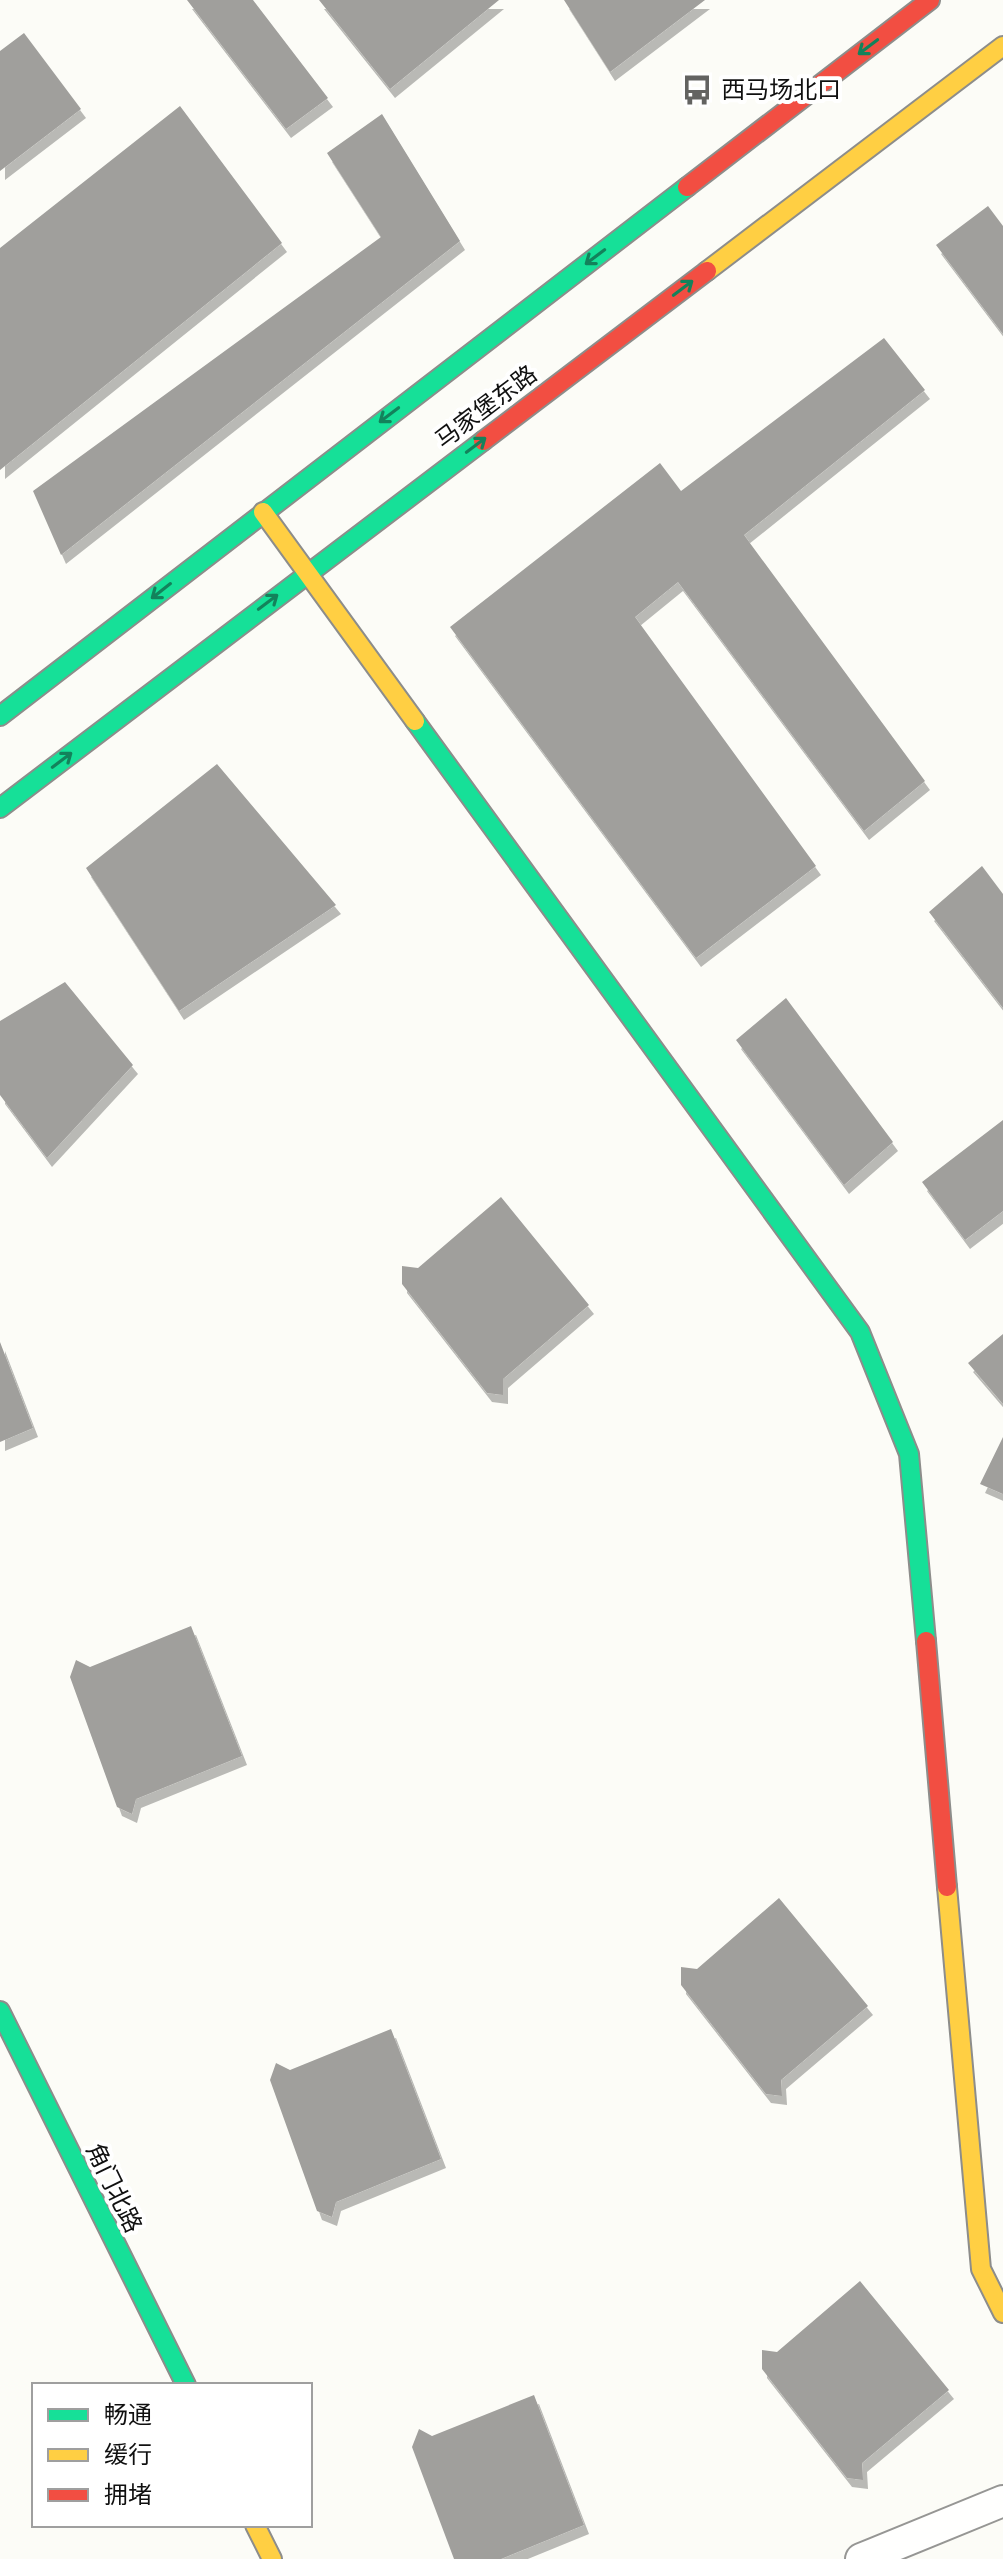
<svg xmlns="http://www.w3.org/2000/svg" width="1003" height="2559" viewBox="0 0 1003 2559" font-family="'IBM Plex Serif','Noto Sans SC',serif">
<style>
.building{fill:#a09f9c;filter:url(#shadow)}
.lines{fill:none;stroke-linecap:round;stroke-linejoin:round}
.street-casing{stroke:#969694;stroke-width:34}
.fast-casing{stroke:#8d8d8b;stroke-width:22}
.slow-casing{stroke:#8d8d8b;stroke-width:22}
.jam-casing{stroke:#8d8d8b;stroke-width:22}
.street{stroke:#fffffe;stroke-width:30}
.fast{stroke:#16e098;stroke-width:18}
.slow{stroke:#ffcf43;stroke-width:18}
.jam{stroke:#f24e42;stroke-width:18}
.oneway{stroke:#13825b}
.labels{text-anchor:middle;stroke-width:8;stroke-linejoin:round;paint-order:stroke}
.poi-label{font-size:24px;fill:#101010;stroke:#fff;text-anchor:start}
.street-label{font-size:24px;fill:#101010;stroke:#fff}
</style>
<defs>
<filter id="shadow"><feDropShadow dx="5" dy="9" stdDeviation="0" flood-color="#0004"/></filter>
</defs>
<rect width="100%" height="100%" fill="#fcfcf7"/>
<path class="building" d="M 187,0 L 253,0 L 328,98 L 286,129 Z
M 319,0 L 499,0 L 390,89 Z
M 564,0 L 705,0 L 610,72 Z
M 24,33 L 81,109 L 0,171 L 0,51 Z
M 180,106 L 282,243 L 0,470 L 0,248 Z
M 382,114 L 460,241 L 61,555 L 33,491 L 381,237 L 327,153 Z
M 988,206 L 1003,226 L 1003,334 L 936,245 Z
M 884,338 L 925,390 L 744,535 L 925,781 L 864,831 L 678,582 L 635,617 L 816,866 L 696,958 L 450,627 L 660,463 L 681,491 Z
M 217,764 L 336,905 L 179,1011 L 86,868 Z
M 982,866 L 1003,894 L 1003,1008 L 929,912 Z
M 65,982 L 133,1065 L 47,1158 L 0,1095 L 0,1021 Z
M 786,998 L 893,1142 L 844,1185 L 736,1040 Z
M 1003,1120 L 1003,1211 L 965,1240 L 922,1182 Z
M 501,1197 L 589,1305 L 503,1379 L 503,1395 L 487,1393 L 402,1284 L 402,1266 L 418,1268 Z
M 1003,1334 L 1003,1404 L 968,1363 Z
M 0,1342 L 33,1428 L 0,1442 Z
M 1003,1437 L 1003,1494 L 980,1484 Z
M 191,1626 L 242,1756 L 136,1799 L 132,1814 L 117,1807 L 70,1677 L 76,1660 L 90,1667 Z
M 779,1898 L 868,2006 L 781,2080 L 782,2096 L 766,2094 L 681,1985 L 681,1967 L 697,1969 Z
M 391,2029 L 441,2159 L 336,2202 L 332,2217 L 317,2211 L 270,2080 L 276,2063 L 290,2070 Z
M 860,2281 L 949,2390 L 862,2463 L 863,2480 L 847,2478 L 762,2369 L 762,2350 L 777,2352 Z
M 534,2395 L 584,2525 L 501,2559 L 454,2559 L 412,2447 L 419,2429 L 432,2436 Z"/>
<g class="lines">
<g class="street-casing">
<path id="street" d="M 861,2559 L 1003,2501"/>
</g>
<g class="fast-casing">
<path id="fast" d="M 0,716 L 687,187
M 415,721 L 860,1332 L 909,1454 L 926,1641
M 0,808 L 483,441
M 0,2011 L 186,2385"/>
</g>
<g class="slow-casing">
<path id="slow" d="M 707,271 L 1003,46
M 263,512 L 415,721
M 947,1887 L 981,2269 L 1003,2313
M 255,2525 L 272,2559"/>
</g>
<g class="jam-casing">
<path id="jam" d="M 687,187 L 930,0
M 483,441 L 707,271
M 926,1641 L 947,1887"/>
</g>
<use href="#street" class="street"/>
<use href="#fast" class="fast"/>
<use href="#slow" class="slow"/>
<use href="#jam" class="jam"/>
</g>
<defs><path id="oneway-shaft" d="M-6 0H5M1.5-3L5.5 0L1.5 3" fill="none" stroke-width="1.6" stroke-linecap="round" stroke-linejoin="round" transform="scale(2)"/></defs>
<g class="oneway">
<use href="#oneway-shaft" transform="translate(868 47) rotate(143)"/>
<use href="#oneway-shaft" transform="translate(595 257) rotate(143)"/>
<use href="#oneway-shaft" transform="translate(683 288) rotate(-37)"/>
<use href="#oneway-shaft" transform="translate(389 415) rotate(143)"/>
<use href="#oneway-shaft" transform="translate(476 445) rotate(-37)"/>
<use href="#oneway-shaft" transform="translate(161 591) rotate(142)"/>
<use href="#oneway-shaft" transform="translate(268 602) rotate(-37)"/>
<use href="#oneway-shaft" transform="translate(62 760) rotate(-37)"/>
</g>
<defs>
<g id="bus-bare" transform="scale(2.4)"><path d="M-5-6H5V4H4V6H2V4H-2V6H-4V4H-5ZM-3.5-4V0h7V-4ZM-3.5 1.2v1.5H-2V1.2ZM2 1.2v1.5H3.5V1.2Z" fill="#636361" stroke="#fff" stroke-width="2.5" paint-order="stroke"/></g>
</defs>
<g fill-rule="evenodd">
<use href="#bus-bare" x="697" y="90"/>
</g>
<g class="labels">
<g class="poi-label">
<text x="721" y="98">西马场北口</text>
</g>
<g class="street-label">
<text transform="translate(486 407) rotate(-37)" y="8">马家堡东路</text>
<text transform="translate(114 2188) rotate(64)" y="8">角门北路</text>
</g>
</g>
<rect x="32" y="2383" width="280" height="144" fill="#ffffff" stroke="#9f9f9f" stroke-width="2"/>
<rect x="48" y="2409" width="40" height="12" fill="#16e098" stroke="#9f9f9f" stroke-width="2"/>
<text x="104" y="2423" font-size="24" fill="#101010">畅通</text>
<rect x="48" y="2449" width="40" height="12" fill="#ffcf43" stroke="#9f9f9f" stroke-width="2"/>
<text x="104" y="2463" font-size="24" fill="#101010">缓行</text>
<rect x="48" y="2489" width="40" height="12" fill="#f24e42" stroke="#9f9f9f" stroke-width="2"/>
<text x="104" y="2503" font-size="24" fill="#101010">拥堵</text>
</svg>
